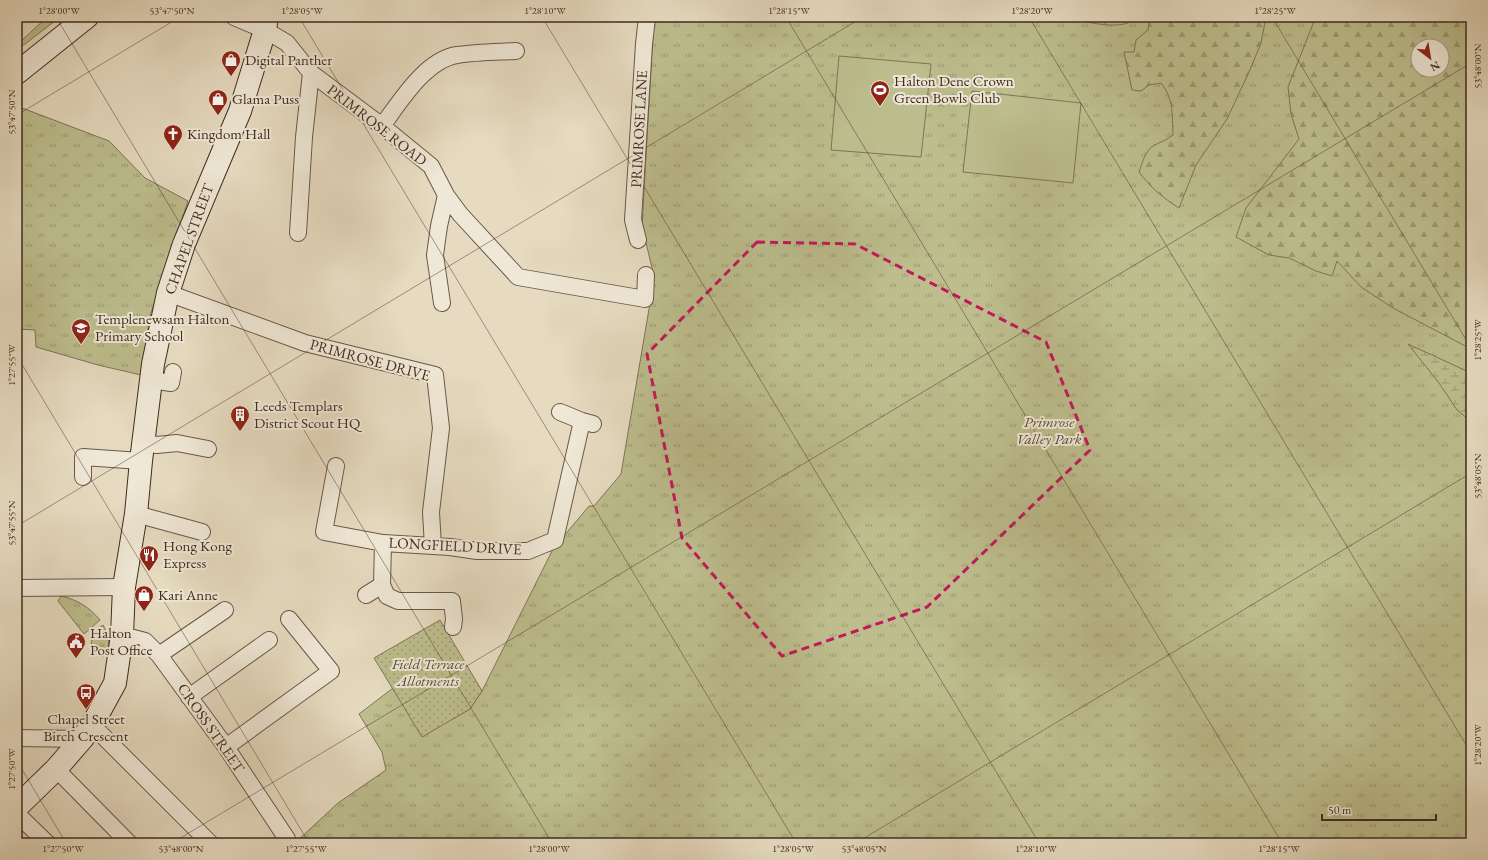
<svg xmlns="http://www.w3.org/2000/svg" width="1488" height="860" viewBox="0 0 1488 860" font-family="'EB Garamond',serif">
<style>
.grass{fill:url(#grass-tufts);stroke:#7f7457;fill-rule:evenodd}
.forest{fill:url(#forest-firs);stroke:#7f7457;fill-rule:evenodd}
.wetland{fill:url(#wetland-marsh);stroke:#7f7457}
.garden{fill:url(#garden-dots);stroke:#7f7457}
.pitch{fill:#bdbd8d;stroke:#7f7457}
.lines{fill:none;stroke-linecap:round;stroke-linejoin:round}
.street-casing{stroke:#6a5749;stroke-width:18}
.secondary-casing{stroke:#412b21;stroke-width:24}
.street{stroke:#efe8d6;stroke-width:16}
.secondary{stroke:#efe8d6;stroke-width:22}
.marked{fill:none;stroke:#c2185b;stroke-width:3;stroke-dasharray:8 5;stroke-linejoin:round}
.ticks{fill:none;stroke:#412b21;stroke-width:1;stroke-opacity:0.45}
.labels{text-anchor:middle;stroke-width:4;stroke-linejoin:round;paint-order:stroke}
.poi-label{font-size:15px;fill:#412b21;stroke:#efe8d6;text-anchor:start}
.street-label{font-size:15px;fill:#412b21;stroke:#efe8d6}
.park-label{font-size:15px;font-style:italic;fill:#5a4837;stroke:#efe8d6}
.neatline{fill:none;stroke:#412b21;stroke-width:1.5}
.ticks-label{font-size:10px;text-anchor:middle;fill:#412b21}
</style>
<defs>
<pattern id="grass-tufts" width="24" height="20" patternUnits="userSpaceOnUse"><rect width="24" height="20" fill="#bdbd8d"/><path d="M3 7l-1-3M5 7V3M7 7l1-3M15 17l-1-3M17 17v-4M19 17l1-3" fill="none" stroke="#9b9a73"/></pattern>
<pattern id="forest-firs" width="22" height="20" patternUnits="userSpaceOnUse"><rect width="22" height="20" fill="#bdbd8d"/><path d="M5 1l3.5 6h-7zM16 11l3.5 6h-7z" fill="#9b9a73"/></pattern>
<pattern id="wetland-marsh" width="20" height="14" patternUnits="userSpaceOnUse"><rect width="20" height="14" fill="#bdbd8d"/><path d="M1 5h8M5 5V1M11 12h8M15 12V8" fill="none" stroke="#9b9a73"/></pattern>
<pattern id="garden-dots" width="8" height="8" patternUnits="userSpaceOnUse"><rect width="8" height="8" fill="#bdbd8d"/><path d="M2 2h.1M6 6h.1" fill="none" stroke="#9b9a73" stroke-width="1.8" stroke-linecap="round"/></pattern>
</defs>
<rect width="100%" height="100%" fill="#e6dbc0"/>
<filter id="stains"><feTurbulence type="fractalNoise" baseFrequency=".005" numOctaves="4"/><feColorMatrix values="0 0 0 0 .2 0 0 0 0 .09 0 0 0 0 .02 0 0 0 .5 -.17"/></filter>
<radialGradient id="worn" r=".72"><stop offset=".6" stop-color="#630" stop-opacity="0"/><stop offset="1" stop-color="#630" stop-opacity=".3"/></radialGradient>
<path class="grass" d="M 47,17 L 60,17 L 25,44 L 17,48 L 17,45 Z
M 654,17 L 1471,17 L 1471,843 L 295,843 L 338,803 L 386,770 L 382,752 L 359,714 L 393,688 L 422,736 L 470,709 L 482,691 L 553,549 L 589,506 L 594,506 L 621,474 L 649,309 L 653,272 L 642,226 ZM 1418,46 L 1442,46 L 1442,70 L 1418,70 Z
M 17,106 L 109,141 L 145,178 L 188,201 L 150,316 L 141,375 L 98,365 L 36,347 L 35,330 L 17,329 Z
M 61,596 C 78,600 89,607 100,620 L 84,634 L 58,601 Z
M 103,625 C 108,634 110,642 108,652 L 102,657 L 91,643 C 93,634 96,630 103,625 Z"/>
<path class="forest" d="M 1065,17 L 1136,17 C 1125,33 1082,21 1065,17 Z
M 1147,17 L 1266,17 L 1261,43 L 1249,72 L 1227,119 L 1196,165 L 1179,208 C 1163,198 1150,187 1139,172 C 1142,164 1145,151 1153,146 C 1160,142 1167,140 1173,135 C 1172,115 1174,99 1161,83 L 1149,85 L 1141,91 L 1132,90 L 1124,52 L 1134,52 L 1136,40 L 1148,30 L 1149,23 Z
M 1314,17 L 1471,17 L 1471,349 L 1393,308 L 1361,287 L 1337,261 L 1332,276 L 1316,271 L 1289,258 L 1269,255 L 1236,237 L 1246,208 L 1299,139 L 1291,114 L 1288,87 L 1313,24 ZM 1418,46 L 1442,46 L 1442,70 L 1418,70 Z"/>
<path class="wetland" d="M 1408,344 L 1471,373 L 1471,419 L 1468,419 L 1457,410 L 1439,383 Z"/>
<path class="garden" d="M 440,620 L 482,691 L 470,709 L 422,737 L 374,658 Z"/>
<path class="pitch" d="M 839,56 L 931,64 L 921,157 L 831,150 Z
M 972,91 L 1081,103 L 1073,183 L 963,172 Z"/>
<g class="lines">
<g class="street-casing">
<path id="street" d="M 234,17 L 265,30 L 287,43 L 311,73 L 382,126 L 431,166 L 446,195 L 460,214 L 518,277 L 645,299 L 646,275
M 382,126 C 400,102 425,60 457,55 C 476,52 496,52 516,51
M 298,233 L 304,137 L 311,73
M 638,240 L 633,220 L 644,44 L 647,17
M 168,293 L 305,343 L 435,375 L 441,428 L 431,512 L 433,546
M 442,303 L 435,255 L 439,226 L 446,195
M 151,380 L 171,383 L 173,372
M 560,412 L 582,421 L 593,424
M 144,443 L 157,445 L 177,443 L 208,449
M 336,466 L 324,532 L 383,543 L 450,547 L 477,551 L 528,551 L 555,540 L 582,421
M 83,477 L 83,457 L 141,461
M 136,514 L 202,532
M 382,585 L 383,543
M 17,588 L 124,587
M 366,595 L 382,585 L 387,596 L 398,601 L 452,601 L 454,619 L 453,627
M 122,635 L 145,641 L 159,655 L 226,747 L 287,839
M 159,655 L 225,610
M 189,697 L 269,640
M 92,725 L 210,843
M 17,738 L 82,739
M 226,747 L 331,671 L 289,619
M 56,769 L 129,843
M 17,814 L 47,843"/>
</g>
<g class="secondary-casing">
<path id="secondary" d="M 17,73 L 87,17
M 17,807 L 56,769 L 82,739 L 92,725 L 115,683 L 122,635 L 124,587 L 136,514 L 141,461 L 153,364 L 168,293 L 184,244 L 240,111 L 265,30 L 267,17"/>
</g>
<use href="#street" class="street"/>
<use href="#secondary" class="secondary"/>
</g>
<path class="marked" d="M 757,242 L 855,244 L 1046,342 L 1090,450 L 927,607 L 782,656 L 682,538 L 647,354 Z"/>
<path class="ticks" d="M 56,17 L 552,843M 299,17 L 796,843M 542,17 L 1039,843M 786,17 L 1282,843M 1029,17 L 1471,753M 1272,17 L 1471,348M 17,115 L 180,17M 17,356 L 309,843M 17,526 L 863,17M 17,761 L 66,843M 172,843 L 1471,63M 856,843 L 1471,473"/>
<defs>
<g id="shop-pin" transform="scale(1)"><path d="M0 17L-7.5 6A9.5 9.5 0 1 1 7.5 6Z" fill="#8f2418" stroke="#efe8d6"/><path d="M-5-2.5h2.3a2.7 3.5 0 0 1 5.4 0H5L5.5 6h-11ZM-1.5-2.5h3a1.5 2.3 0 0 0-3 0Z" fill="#fff"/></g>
<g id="stadium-pin" transform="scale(1)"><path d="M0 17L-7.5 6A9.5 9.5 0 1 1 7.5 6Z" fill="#8f2418" stroke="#efe8d6"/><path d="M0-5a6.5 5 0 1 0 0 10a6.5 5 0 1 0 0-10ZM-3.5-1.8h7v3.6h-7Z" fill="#fff"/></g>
<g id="church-pin" transform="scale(1)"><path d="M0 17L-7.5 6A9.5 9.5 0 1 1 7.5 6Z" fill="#8f2418" stroke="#efe8d6"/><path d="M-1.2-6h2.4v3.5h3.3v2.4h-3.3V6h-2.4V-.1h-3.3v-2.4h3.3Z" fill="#fff"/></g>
<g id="school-pin" transform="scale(1)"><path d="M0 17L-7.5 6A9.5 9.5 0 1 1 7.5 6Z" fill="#8f2418" stroke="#efe8d6"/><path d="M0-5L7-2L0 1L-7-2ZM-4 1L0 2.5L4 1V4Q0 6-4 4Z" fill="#fff"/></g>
<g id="building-pin" transform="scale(1)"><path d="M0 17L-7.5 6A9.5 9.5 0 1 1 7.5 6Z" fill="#8f2418" stroke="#efe8d6"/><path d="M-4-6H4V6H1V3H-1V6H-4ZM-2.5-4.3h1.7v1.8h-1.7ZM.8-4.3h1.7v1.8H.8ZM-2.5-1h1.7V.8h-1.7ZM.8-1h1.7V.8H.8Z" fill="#fff"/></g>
<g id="restaurant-pin" transform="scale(1)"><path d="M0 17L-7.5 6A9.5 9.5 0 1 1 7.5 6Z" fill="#8f2418" stroke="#efe8d6"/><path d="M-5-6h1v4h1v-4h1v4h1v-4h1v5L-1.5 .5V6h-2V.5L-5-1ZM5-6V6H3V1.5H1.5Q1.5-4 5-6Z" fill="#fff"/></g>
<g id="civic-pin" transform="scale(1)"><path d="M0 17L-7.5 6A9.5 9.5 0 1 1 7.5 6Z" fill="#8f2418" stroke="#efe8d6"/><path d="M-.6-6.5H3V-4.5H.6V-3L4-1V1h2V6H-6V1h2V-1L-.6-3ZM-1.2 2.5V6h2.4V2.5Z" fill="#fff"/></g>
<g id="bus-pin" transform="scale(1)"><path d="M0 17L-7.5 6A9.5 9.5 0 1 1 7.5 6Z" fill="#8f2418" stroke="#efe8d6"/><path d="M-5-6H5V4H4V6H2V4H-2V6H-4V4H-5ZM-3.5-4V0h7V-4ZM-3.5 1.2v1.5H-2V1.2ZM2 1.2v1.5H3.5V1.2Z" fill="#fff"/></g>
</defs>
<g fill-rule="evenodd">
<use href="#shop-pin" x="231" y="60"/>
<use href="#stadium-pin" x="880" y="90"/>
<use href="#shop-pin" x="218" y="99"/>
<use href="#church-pin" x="173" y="134"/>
<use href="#school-pin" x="81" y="328"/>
<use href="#building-pin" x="240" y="415"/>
<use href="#restaurant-pin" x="149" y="555"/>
<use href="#shop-pin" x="144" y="595"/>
<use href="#civic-pin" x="76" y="642"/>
<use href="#bus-pin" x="86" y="693"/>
</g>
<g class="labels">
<g class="poi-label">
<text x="245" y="65">Digital Panther</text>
<text x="894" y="86">Halton Dene Crown<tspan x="894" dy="17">Green Bowls Club</tspan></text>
<text x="232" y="104">Glama Puss</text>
<text x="187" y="139">Kingdom Hall</text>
<text x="95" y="324">Templenewsam Halton<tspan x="95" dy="17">Primary School</tspan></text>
<text x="254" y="411">Leeds Templars<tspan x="254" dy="17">District Scout HQ</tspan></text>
<text x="163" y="551">Hong Kong<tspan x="163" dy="17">Express</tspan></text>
<text x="158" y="600">Kari Anne</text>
<text x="90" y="638">Halton<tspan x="90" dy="17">Post Office</tspan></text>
<text x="86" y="724" text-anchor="middle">Chapel Street<tspan x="86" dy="17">Birch Crescent</tspan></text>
</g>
<g class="street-label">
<text transform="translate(377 125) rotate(38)" y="5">PRIMROSE ROAD</text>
<text transform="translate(639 129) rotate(-87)" y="5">PRIMROSE LANE</text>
<text transform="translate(189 239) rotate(-70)" y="5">CHAPEL STREET</text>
<text transform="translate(370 360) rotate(15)" y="5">PRIMROSE DRIVE</text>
<text transform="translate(455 546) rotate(3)" y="5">LONGFIELD DRIVE</text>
<text transform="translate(211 728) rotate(55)" y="5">CROSS STREET</text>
</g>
<g class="park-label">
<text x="1049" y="427">Primrose<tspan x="1049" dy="17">Valley Park</tspan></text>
<text x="428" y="669">Field Terrace<tspan x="428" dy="17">Allotments</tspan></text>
</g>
</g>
<rect width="1488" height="860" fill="none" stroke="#e6dbc0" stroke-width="44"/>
<g transform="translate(1430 58) rotate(149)"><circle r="19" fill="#efe8d6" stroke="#a99c8e"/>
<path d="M0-3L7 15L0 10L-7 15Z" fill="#8f2418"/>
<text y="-6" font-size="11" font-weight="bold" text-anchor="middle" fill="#412b21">N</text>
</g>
<path d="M1322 814v6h114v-6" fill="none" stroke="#412b21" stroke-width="2"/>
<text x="1328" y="814" font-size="12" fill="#412b21" stroke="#efe8d6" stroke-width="3" paint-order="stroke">50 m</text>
<rect x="22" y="22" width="1444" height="816" class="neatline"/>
<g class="ticks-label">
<text x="59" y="14">1°28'00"W</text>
<text x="172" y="14">53°47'50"N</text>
<text x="302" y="14">1°28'05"W</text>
<text x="545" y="14">1°28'10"W</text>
<text x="789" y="14">1°28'15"W</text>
<text x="1032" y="14">1°28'20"W</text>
<text x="1275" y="14">1°28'25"W</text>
<text transform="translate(1477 66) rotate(-90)" y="4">53°48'00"N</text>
<text transform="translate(11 112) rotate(-90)" y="4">53°47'50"N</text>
<text transform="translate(1477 340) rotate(-90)" y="4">1°28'25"W</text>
<text transform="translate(11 365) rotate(-90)" y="4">1°27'55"W</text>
<text transform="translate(1477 476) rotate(-90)" y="4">53°48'05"N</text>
<text transform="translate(11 523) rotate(-90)" y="4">53°47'55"N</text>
<text transform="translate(1477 745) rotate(-90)" y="4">1°28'20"W</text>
<text transform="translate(11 769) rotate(-90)" y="4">1°27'50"W</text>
<text x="63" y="852">1°27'50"W</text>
<text x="181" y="852">53°48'00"N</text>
<text x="306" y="852">1°27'55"W</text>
<text x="549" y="852">1°28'00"W</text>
<text x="793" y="852">1°28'05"W</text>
<text x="864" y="852">53°48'05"N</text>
<text x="1036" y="852">1°28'10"W</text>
<text x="1279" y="852">1°28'15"W</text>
</g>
<rect width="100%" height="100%" filter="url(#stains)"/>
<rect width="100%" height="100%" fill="url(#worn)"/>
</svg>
